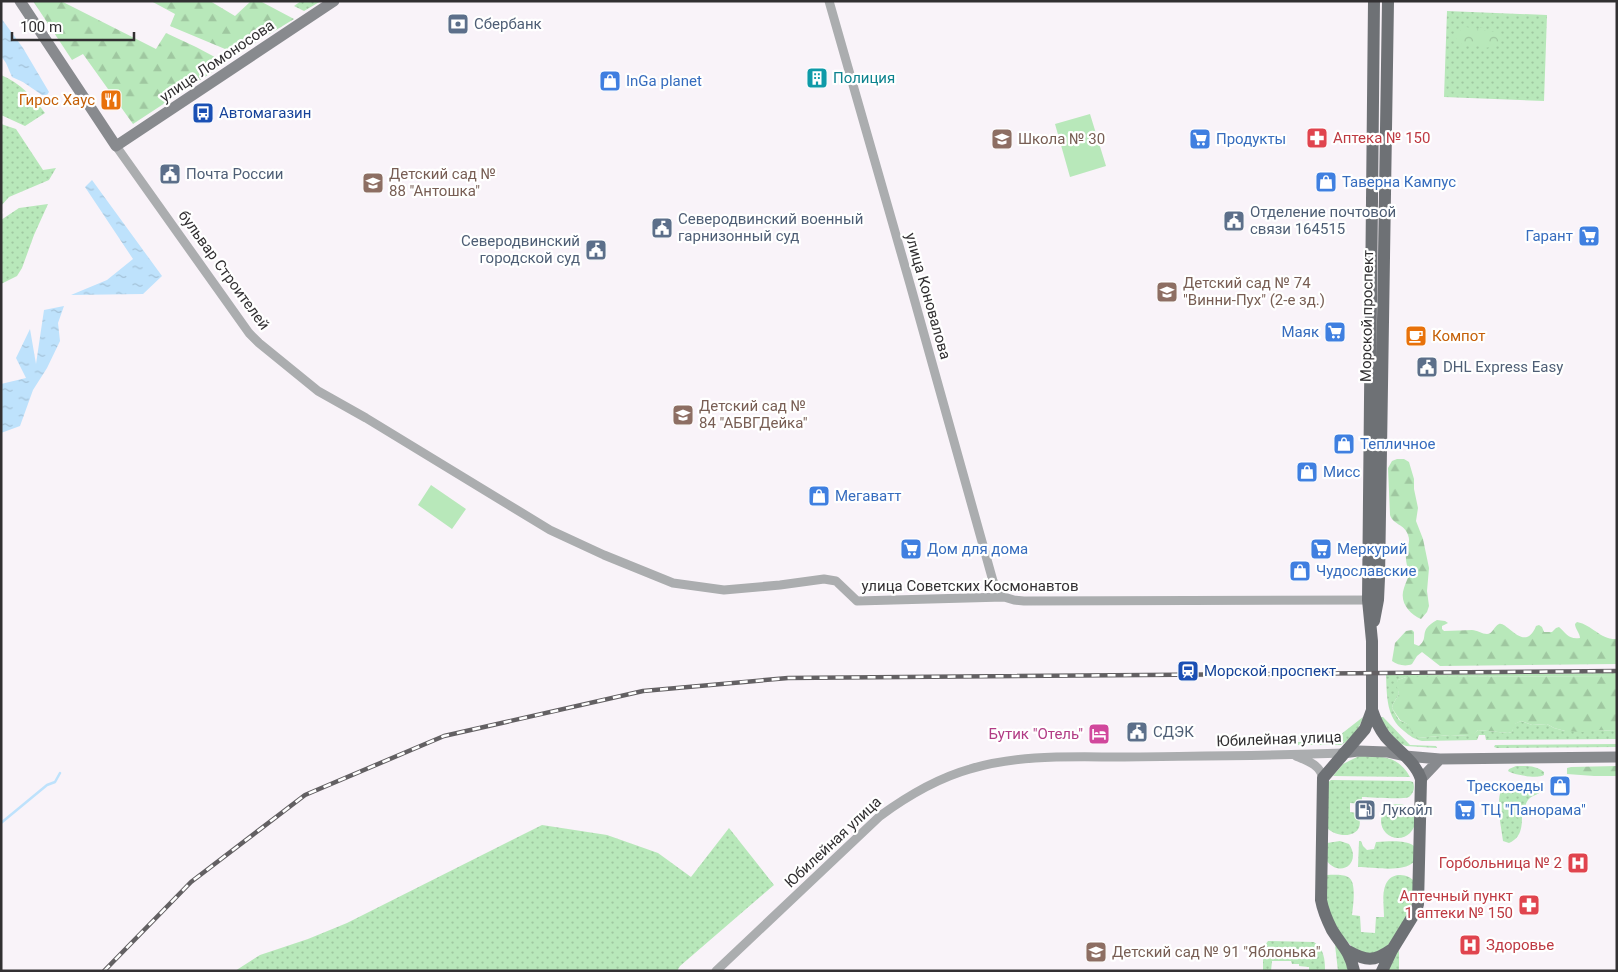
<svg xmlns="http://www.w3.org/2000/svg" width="1618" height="972" viewBox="0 0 1618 972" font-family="Roboto,sans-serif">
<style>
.grass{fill:url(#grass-dots)}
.forest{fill:url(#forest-firs)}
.park{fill:url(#park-crowns)}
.pitch{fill:#b8e8ba}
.water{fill:url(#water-ripples)}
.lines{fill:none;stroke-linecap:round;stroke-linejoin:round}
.stream{stroke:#bee2fc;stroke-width:2.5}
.street{stroke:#abadaf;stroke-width:9}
.secondary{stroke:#888a8e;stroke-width:11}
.primary{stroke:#6e7175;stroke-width:12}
.rail-casing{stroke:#636063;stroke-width:4.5}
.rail{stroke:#fff;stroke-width:2.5;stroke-dasharray:8;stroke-linecap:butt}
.labels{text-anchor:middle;stroke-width:4.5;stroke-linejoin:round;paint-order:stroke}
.service-label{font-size:15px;fill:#4e5e75;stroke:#fff;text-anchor:start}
.street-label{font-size:15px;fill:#323032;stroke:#fff}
.culture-label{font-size:15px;fill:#0d838f;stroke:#fff;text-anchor:start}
.shop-label{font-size:15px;fill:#366cbe;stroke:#fff;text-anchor:start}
.food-label{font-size:15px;fill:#c56008;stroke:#fff;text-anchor:end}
.transit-label{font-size:15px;fill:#164399;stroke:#fff;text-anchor:start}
.health-label{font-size:15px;fill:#be3a42;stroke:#fff;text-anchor:start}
.education-label{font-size:15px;fill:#785e54;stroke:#fff;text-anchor:start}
.hotel-label{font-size:15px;fill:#b23c85;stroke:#fff;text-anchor:end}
</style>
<defs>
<pattern id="grass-dots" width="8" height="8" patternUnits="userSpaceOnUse" patternTransform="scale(1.25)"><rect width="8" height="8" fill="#b8e8ba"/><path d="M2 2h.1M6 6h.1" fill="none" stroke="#9fc7a0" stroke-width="1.8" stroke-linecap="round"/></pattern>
<pattern id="forest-firs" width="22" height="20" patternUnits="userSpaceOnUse" patternTransform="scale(1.25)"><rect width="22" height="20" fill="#b8e8ba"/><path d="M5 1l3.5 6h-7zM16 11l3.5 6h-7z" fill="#9fc7a0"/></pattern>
<pattern id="park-crowns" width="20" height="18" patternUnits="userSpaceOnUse" patternTransform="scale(1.25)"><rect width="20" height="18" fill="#b8e8ba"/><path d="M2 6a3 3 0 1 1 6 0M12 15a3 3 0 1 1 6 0" fill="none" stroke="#9fc7a0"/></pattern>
<pattern id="water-ripples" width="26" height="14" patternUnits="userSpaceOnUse" patternTransform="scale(1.25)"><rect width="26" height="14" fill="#bee2fc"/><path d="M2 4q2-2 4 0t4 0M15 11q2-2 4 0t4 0" fill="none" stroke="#a4c2d8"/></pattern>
</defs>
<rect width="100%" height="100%" fill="#f9f3f9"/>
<path class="grass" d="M 301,1 L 321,1 L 304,11 L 294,6 Z
M 1447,11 L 1547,15 L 1544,101 L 1444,97 Z
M 1,75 C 20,83 33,97 45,113 L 25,126 L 1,115 Z
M 1,124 L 16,129 L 43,170 L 56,168 L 49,180 L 9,197 L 1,206 Z
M 48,204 L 34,235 L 22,268 L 17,276 L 1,284 L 1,220 L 19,208 Z
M 1617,673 L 1617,676 L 1406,677 L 1398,680 L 1397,684 L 1399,694 L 1393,704 L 1392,708 L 1399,720 L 1410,725 L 1418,738 L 1450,735 L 1469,736 L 1472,736 L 1478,730 L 1508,733 L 1512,732 L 1514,724 L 1521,721 L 1532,725 L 1547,724 L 1554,728 L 1565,731 L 1598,730 L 1617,731 L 1617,739 L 1486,740 L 1485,735 L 1479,735 L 1477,740 L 1422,741 C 1414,739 1410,736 1404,731 C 1386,717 1387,696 1386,675 Z
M 1363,717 C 1360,728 1351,740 1341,745 L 1298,745 L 1298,742 L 1331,742 Z
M 1377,717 L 1383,717 L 1410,745 L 1436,746 L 1437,748 L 1406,746 L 1399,743 Z
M 1617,744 L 1617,747 L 1497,748 L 1494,747 L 1495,745 Z
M 1359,756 C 1381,756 1398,755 1410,777 L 1333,776 L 1343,764 Z
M 1516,766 C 1526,766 1536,765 1544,772 L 1544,775 C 1538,779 1514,775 1508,771 L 1509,769 Z
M 1331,780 L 1410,781 L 1413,782 C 1415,787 1414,793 1409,797 C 1402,800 1371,797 1362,797 L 1362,804 L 1350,803 L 1350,812 L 1357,813 C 1369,836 1340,841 1327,828 L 1326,784 Z
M 1508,784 L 1541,785 L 1545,788 C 1540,795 1533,794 1528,800 C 1525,804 1526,807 1522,810 C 1522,824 1523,837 1509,843 L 1503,841 L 1500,821 L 1501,809 L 1499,806 C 1499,798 1499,787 1508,784 Z
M1381 821a17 17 0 1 1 34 0a17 17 0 1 1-34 0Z
M 542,825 L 607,835 L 658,853 L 691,877 L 729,828 L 774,885 L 680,966 L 677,971 L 235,971 L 260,955 L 308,939 L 347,923 Z
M 1340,841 L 1349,844 C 1362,863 1340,879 1326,860 L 1327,843 Z
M 1359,841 L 1361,841 L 1363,846 L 1367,850 L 1374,849 L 1376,842 C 1387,842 1404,839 1414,846 L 1414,862 C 1402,873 1373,867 1358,867 Z
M 1327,875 C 1333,875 1342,874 1348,877 C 1357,881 1353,906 1352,915 L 1360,916 L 1361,932 L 1375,933 L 1376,917 L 1384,917 C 1384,903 1379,878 1398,875 C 1404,875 1409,876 1413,880 L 1413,900 L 1407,917 L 1387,947 L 1374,953 L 1363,953 L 1354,949 L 1335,928 L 1325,904 Z
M 1268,941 L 1314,942 C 1324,949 1325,959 1325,971 L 1309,971 L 1309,967 L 1299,966 L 1299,964 L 1292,964 L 1291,961 L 1272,961 L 1271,971 L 1263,971 L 1263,959 C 1272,949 1294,954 1306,954 L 1308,953 L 1307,950 L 1278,947 L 1267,949 L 1265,945 Z
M 1335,945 L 1337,945 L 1343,955 L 1349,971 L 1338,971 Z
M 1399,951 L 1399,971 L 1388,971 L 1396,952 Z"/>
<path class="forest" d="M 33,1 L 61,1 L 156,49 L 166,33 L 196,47 L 226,63 L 133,124 L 83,54 L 72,60 Z
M 151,1 L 210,1 L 235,16 L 251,1 L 260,1 L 294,19 L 237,54 L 170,26 L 175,14 Z
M 1397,459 L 1404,459 L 1409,462 L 1414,479 L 1414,489 L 1418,508 L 1416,521 L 1423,539 L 1429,568 L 1427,591 L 1429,606 L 1427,612 L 1421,619 C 1409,614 1399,602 1404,588 C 1405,584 1407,581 1408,577 C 1409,569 1405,562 1406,554 C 1407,547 1411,542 1408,535 C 1405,524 1393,525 1390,515 L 1388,468 L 1392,461 Z
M 1437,620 L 1445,621 L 1448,623 L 1442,626 L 1442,629 L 1444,631 C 1454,631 1463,630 1472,630 C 1477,630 1482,634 1487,634 C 1493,634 1494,626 1499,624 C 1507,621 1525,654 1536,626 L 1539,625 L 1542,627 L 1544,632 L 1552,632 L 1556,628 L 1559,627 C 1566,633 1569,640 1580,638 C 1580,633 1575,629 1575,624 L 1577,622 C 1593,625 1600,640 1617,639 L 1617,664 L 1440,666 L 1422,652 L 1417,656 L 1412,664 C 1406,667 1397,665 1392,661 L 1395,643 L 1406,631 L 1412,630 L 1414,632 L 1414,644 L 1419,646 C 1430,637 1417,631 1437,620 Z
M 1617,676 L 1617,731 L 1598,730 L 1583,732 L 1565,731 L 1554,728 L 1547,724 L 1532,725 L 1521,721 L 1515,724 L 1512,732 L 1508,733 L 1478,730 L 1473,736 L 1469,736 L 1450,735 L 1418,738 L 1410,729 L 1409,725 L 1400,720 L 1392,708 L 1393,704 L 1399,694 L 1396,684 L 1398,680 L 1406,677 Z
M 1617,766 L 1617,776 L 1594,776 L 1567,774 L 1567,768 L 1571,767 Z"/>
<path class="park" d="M 1466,27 L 1480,30 L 1480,27 L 1483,28 L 1484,30 L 1499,33 L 1499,46 L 1491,46 L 1490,47 L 1485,48 L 1484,45 L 1464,46 L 1453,35 Z"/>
<path class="pitch" d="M 1090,114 L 1106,166 L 1070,177 L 1055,124 Z
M 431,485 L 466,509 L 452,529 L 418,505 Z"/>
<path class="water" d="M 1,18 L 23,48 L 49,92 L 47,95 L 42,95 L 23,82 L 12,77 L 6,63 L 1,56 Z
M 92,180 L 162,276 L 143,294 L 71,295 L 107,280 L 133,259 L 85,187 Z
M 64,306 L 58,323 L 60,341 L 47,368 L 33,390 L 20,426 L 1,433 L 1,384 L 26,378 L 16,358 L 30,329 L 36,364 L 44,310 Z"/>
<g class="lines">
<path class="stream" d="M 1,823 L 47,785 L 55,782 L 60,773"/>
<path class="street" d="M 829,1 L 910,284 L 993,581 L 999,592 L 1004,597
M 116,146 L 249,333 L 259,343 L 318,391 L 366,418 L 550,530 L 604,555 L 673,583 L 724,590 L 780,585 L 824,579 L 836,581 L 857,601 L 1004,597 L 1014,600 L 1024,601 L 1372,600
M 1296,756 C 1308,761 1320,765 1323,778
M 716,971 L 880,816 C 906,797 938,778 970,769 C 1019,754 1072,757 1124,757 C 1197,756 1270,756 1343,753"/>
<path class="secondary" d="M 20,1 L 116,146 L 334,1
M 1343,753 L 1358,751 L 1387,752 L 1405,756 L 1440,759 L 1617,757
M 1421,779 L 1440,759"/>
<path class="primary" d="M 1374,621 L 1378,600 L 1379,578 L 1388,1
M 1372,710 C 1375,719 1379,728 1385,736 C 1397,750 1415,761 1421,779 L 1418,904 L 1416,911 L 1392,950 L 1382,971
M 1348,951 C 1366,961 1374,962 1391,950
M 1354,971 C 1350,951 1342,946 1332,930 C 1327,920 1323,911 1321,900 L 1323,778 L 1365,729 L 1372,710 L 1372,641 L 1368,600 L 1374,1"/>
<g class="rail-casing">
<path id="rail" d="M 104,971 L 191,882 L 305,795 L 444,736 L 643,691 L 788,678 L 1617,671"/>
</g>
<use href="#rail" class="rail"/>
</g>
<defs>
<g id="bank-square" transform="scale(1.125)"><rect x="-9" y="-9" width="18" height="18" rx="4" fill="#5c6f8a" stroke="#fff"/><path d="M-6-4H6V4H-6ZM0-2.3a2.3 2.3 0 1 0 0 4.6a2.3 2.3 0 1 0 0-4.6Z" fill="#fff"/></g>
<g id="building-square" transform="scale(1.125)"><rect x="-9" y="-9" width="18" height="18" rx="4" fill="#0f9aa8" stroke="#fff"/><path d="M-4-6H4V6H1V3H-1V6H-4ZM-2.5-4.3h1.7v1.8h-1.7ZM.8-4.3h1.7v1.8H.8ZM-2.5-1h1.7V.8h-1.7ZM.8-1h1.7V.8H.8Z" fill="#fff"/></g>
<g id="shop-square" transform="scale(1.125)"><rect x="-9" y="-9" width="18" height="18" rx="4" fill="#3f7fe0" stroke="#fff"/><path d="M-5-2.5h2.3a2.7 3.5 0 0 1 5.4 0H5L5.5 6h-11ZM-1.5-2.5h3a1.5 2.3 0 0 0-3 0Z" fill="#fff"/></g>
<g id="restaurant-square" transform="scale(1.125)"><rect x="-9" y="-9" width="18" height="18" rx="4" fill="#e8710a" stroke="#fff"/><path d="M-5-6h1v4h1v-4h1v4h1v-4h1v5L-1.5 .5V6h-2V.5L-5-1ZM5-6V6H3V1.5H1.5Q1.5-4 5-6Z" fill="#fff"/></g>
<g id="bus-square" transform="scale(1.125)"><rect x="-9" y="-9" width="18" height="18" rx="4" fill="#1a4fb4" stroke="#fff"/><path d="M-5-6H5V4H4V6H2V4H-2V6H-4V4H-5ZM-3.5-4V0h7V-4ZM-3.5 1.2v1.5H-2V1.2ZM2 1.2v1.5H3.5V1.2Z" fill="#fff"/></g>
<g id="pharmacy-square" transform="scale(1.125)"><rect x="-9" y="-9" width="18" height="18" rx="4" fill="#e0444e" stroke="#fff"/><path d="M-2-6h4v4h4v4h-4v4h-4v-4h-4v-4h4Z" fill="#fff"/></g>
<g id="school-square" transform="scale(1.125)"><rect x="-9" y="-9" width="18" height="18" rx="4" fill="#8d6e63" stroke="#fff"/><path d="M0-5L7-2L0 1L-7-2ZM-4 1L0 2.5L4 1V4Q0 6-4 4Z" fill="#fff"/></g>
<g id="supermarket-square" transform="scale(1.125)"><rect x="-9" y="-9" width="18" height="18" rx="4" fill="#3f7fe0" stroke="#fff"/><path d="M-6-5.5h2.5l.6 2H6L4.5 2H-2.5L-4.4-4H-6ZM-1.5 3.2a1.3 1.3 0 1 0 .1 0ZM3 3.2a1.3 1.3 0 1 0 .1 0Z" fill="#fff"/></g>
<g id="civic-square" transform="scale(1.125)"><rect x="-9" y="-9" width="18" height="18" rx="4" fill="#5c6f8a" stroke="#fff"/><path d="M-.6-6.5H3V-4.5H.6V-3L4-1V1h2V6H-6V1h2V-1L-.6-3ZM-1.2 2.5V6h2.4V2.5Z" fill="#fff"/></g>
<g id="cafe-square" transform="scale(1.125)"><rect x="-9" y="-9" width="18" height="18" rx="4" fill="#e8710a" stroke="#fff"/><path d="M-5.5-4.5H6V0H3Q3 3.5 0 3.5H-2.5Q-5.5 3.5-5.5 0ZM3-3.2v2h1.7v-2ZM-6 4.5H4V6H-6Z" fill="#fff"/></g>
<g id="station-square" transform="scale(1.125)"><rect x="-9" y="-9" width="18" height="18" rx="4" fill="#1a4fb4" stroke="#fff"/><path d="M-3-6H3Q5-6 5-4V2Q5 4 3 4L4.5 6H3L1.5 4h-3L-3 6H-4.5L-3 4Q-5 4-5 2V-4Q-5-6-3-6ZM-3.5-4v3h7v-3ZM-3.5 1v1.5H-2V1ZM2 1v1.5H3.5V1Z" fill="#fff"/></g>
<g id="hotel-square" transform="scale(1.125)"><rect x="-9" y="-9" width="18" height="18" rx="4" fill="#d1479c" stroke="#fff"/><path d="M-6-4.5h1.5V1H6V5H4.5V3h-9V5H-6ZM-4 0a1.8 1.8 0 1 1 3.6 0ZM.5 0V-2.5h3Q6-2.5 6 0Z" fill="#fff"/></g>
<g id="fuel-square" transform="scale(1.125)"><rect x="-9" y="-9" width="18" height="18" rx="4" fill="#5c6f8a" stroke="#fff"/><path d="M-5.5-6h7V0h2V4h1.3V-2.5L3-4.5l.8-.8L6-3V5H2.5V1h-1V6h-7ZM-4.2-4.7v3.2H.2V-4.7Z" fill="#fff"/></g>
<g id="hospital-square" transform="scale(1.125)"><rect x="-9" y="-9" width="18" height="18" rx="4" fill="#e0444e" stroke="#fff"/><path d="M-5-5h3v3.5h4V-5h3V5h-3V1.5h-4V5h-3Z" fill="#fff"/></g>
</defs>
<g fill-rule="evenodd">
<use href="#bank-square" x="458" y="24"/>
<use href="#building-square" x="817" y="78"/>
<use href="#shop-square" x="610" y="81"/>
<use href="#restaurant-square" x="111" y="100"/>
<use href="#bus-square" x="203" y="113"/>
<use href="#pharmacy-square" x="1317" y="138"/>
<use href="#school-square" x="1002" y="139"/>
<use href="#supermarket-square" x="1200" y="139"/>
<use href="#civic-square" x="170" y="174"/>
<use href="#shop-square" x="1326" y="182"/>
<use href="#school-square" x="373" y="183"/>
<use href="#civic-square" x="1234" y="221"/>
<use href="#civic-square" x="662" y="228"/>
<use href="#supermarket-square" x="1589" y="236"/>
<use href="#civic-square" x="596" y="250"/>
<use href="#school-square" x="1167" y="292"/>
<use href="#supermarket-square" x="1335" y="332"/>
<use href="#cafe-square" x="1416" y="336"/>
<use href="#civic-square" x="1427" y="367"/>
<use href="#school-square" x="683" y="415"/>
<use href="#shop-square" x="1344" y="444"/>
<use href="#shop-square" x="1307" y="472"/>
<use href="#shop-square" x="819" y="496"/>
<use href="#supermarket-square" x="911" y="549"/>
<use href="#supermarket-square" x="1321" y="549"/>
<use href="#shop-square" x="1300" y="571"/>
<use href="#station-square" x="1188" y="671"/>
<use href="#civic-square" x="1137" y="732"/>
<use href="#hotel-square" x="1099" y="734"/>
<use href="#shop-square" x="1560" y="786"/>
<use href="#fuel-square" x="1365" y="810"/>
<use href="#supermarket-square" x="1465" y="810"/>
<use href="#hospital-square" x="1578" y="863"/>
<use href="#pharmacy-square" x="1529" y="905"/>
<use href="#hospital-square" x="1470" y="945"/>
<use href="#school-square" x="1096" y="952"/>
</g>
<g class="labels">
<g class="service-label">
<text x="474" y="29">Сбербанк</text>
<text x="186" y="179">Почта России</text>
<text x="1250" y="217">Отделение почтовой<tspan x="1250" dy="17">связи 164515</tspan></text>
<text x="678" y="224">Северодвинский военный<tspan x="678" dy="17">гарнизонный суд</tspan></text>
<text x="580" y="246" text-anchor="end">Северодвинский<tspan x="580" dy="17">городской суд</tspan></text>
<text x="1443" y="372">DHL Express Easy</text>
<text x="1153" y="737">СДЭК</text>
<text x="1381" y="815">Лукойл</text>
</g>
<g class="street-label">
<text transform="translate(217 61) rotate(-34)" y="5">улица Ломоносова</text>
<text transform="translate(224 270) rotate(54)" y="5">бульвар Строителей</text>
<text transform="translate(928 296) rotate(74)" y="5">улица Коновалова</text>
<text transform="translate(1367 316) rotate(-89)" y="5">Морской проспект</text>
<text x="970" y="591">улица Советских Космонавтов</text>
<text transform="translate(1279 739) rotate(-2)" y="5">Юбилейная улица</text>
<text transform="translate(833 842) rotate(-43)" y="5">Юбилейная улица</text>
</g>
<g class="culture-label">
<text x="833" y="83">Полиция</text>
</g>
<g class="shop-label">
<text x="626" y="86">InGa planet</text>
<text x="1216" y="144">Продукты</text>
<text x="1342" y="187">Таверна Кампус</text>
<text x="1573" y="241" text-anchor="end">Гарант</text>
<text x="1319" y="337" text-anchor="end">Маяк</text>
<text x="1360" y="449">Тепличное</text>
<text x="1323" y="477">Мисс</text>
<text x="835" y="501">Мегаватт</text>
<text x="927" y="554">Дом для дома</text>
<text x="1337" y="554">Меркурий</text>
<text x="1316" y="576">Чудославские</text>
<text x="1544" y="791" text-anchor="end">Трескоеды</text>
<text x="1481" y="815">ТЦ "Панорама"</text>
</g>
<g class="food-label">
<text x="95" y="105">Гирос Хаус</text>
<text x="1432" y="341" text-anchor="start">Компот</text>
</g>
<g class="transit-label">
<text x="219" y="118">Автомагазин</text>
<text x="1204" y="676">Морской проспект</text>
</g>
<g class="health-label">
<text x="1333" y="143">Аптека № 150</text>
<text x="1562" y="868" text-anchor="end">Горбольница № 2</text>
<text x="1513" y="901" text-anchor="end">Аптечный пункт<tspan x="1513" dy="17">1 аптеки № 150</tspan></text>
<text x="1486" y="950">Здоровье</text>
</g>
<g class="education-label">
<text x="1018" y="144">Школа № 30</text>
<text x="389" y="179">Детский сад №<tspan x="389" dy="17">88 "Антошка"</tspan></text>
<text x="1183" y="288">Детский сад № 74<tspan x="1183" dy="17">"Винни-Пух" (2-е зд.)</tspan></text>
<text x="699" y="411">Детский сад №<tspan x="699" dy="17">84 "АБВГДейка"</tspan></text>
<text x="1112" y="957">Детский сад № 91 "Яблонька"</text>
</g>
<g class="hotel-label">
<text x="1083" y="739">Бутик "Отель"</text>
</g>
</g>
<rect width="1618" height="972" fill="none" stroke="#323032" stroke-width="5"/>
<path d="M12 32v8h122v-8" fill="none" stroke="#323032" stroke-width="2.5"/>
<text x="20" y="32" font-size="15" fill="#323032" stroke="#ffffff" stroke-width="4" paint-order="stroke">100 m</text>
</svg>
